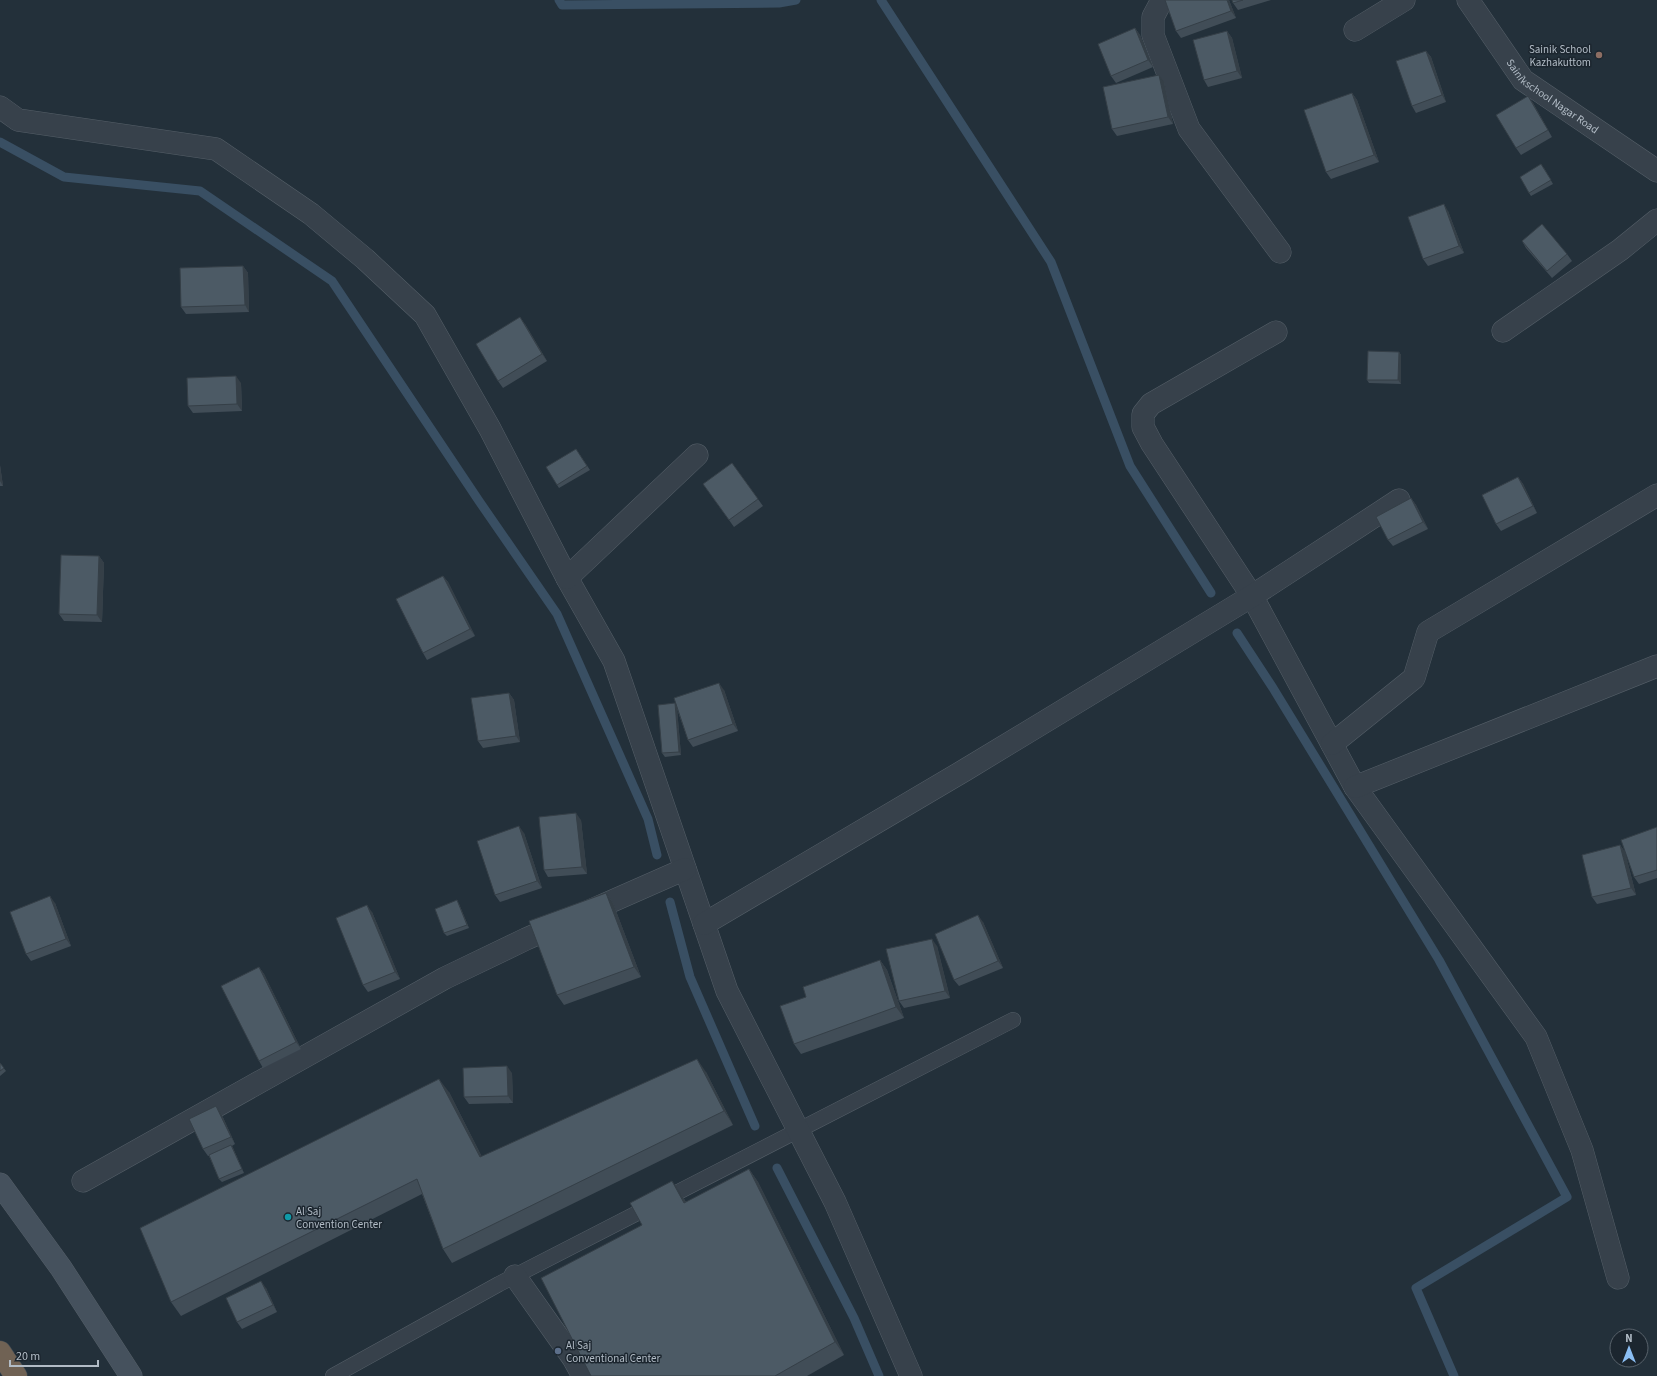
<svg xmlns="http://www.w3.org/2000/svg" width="1657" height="1376" viewBox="0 0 1657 1376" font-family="'Source Sans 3',sans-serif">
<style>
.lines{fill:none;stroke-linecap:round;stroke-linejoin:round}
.stream{stroke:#394f63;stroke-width:9}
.lane-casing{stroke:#555f68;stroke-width:16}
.street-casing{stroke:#555f68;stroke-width:23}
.secondary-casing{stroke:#555f68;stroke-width:23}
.highway-casing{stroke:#424c55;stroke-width:23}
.lane{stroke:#37414b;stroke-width:15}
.street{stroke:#37414b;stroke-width:22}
.secondary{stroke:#45515d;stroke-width:22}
.highway{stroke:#706254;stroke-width:22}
.wall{fill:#414d57}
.shaded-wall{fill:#353f47}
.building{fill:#4c5a65;stroke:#353f47}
.education-dot{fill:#8d6e63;stroke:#1c262f;stroke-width:1.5}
.culture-dot{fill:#0f9aa8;stroke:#1c262f;stroke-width:1.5}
.service-dot{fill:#5c6f8a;stroke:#1c262f;stroke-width:1.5}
.labels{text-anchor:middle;stroke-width:3;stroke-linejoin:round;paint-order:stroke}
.poi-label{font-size:11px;fill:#b2bcc6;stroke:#1c262f;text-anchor:start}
.street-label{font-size:11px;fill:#b2bcc6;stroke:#1c262f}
</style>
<rect width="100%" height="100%" fill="#23303a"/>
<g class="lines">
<path class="stream" d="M 559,0 L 562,5 L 779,3 L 796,0
M 881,0 L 1051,262 L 1130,466 L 1211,593
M 0,142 L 64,177 L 200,191 L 332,281 L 479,501 L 557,614 L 648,819 L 657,855
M 1237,633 L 1273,688 L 1439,960 L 1567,1197 L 1416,1288 L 1454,1376
M 670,902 L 690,977 L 755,1126
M 777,1168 L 854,1318 L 879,1376"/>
<g class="lane-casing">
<path id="lane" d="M 333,1376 L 499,1284 L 1013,1020"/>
</g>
<g class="street-casing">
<g id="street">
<path d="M 1162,0 L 1153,17 L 1153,35 L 1189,129 L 1280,252"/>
<path id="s1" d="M 1468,0 L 1523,80 L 1657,171"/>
<path d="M 1355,30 L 1404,0"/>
<path d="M 0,107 L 18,120 L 216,149 L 311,214 L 365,259 L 425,315 L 490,429 L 567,578 L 614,661 L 727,991 L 835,1202 L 911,1376"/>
<path d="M 1503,331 L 1620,250 L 1657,220"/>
<path d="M 1276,332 L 1151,404 L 1143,414 L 1143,427 L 1152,444 L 1252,596 L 1355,787 L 1536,1037 L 1582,1150 L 1618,1278"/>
<path d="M 567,578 L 697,455"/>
<path d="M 1332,744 L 1414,678 L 1428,632 L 1657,495"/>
<path d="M 1355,787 L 1657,666"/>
<path d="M 704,924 L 965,770 L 1252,596 L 1399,500"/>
<path d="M 83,1181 L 445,978 L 526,939 L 685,869"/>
<path d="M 515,1276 L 573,1358 L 583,1376"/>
</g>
</g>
<g class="secondary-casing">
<path id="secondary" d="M 0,1184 L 61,1268 L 131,1376"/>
</g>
<g class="highway-casing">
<path id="highway" d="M 0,1352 L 16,1376"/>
</g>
<use href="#lane" class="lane"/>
<use href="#street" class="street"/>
<use href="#secondary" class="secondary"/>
<use href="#highway" class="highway"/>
</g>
<path class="wall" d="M 1165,0 L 1229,0 L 1236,18 L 1181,38 L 1176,31 Z
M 1232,0 L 1271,0 L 1238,10 L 1233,3 Z
M 1135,28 L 1140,35 L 1153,67 L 1116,83 L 1111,76 Z
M 1227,31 L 1232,38 L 1242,78 L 1208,87 L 1204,80 Z
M 1426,51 L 1431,57 L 1446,102 L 1416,113 L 1412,106 Z
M 1164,82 L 1173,124 L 1117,136 L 1112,129 Z
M 1352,93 L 1357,100 L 1379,162 L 1331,179 L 1326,172 Z
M 1528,96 L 1533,103 L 1552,137 L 1521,155 L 1516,148 Z
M 1544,168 L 1553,184 L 1531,196 L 1529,193 Z
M 1448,211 L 1464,253 L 1428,266 L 1423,259 Z
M 1522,241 L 1567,254 L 1572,261 L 1552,278 L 1526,248 Z
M 243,266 L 248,273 L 249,312 L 186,314 L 181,307 Z
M 525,324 L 547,361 L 503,388 L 498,381 Z
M 1399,352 L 1401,355 L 1401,384 L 1369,383 L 1367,380 Z
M 241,383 L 242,411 L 193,413 L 188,406 Z
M 576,449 L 590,470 L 559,488 L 557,485 Z
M 732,463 L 763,506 L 734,527 L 703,484 Z
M 0,465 L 3,486 L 0,486 Z
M 1518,477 L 1523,484 L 1537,513 L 1501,531 L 1496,524 Z
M 1411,498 L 1416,505 L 1428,529 L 1393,546 L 1388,540 Z
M 99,556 L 104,563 L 102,622 L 64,621 L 59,614 Z
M 443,576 L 448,582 L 475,636 L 427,660 L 423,653 Z
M 724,690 L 738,731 L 693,747 L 688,740 L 677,709 L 681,755 L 665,757 L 662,753 L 675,703 L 676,706 Z
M 509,693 L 514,700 L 520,742 L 483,748 L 478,741 Z
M 581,820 L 587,874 L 548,877 L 544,870 Z
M 1657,827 L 1657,878 L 1639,884 L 1634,877 Z
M 524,833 L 542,888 L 500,902 L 495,895 Z
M 1620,845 L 1625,852 L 1636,895 L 1597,904 L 1592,897 Z
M 606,893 L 613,903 L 641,977 L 564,1005 L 557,995 Z
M 55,903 L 71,946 L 31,961 L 26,954 Z
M 459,904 L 469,928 L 447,936 L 444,933 Z
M 372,912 L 400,979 L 368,992 L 363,985 Z
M 983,922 L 1003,968 L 959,986 L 954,980 Z
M 937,946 L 950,998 L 904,1008 L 899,1001 Z
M 880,960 L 887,970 L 904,1018 L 801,1054 L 794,1044 L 806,997 Z
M 259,967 L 264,974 L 301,1049 L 263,1068 L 259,1061 Z
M 0,1063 L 6,1071 L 0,1076 Z
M 706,1072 L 733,1125 L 452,1263 L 443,1249 L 422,1194 L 181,1316 L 171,1302 L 449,1092 L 482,1157 Z
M 512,1073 L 513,1103 L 469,1104 L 464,1097 Z
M 216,1106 L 221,1113 L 235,1144 L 232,1146 L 233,1148 L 244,1173 L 222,1182 L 219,1179 L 209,1156 L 208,1156 L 203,1149 Z
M 749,1169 L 758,1182 L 844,1355 L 807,1376 L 591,1376 L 642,1225 L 681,1194 L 686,1202 Z
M 266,1288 L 277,1312 L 242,1329 L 237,1322 Z"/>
<path class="shaded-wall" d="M 1227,0 L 1229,0 L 1236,18 L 1231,11 Z
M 1135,28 L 1140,35 L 1153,67 L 1148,60 Z
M 1227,31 L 1232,38 L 1242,78 L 1237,71 Z
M 1426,51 L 1431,57 L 1446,102 L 1442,95 Z
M 1159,75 L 1164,82 L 1173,124 L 1168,117 Z
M 1352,93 L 1357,100 L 1379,162 L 1374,155 Z
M 1528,96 L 1533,103 L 1552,137 L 1548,130 Z
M 1444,204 L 1448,211 L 1464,253 L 1459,246 Z
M 243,266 L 248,273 L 249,312 L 245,305 Z
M 520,317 L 525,324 L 547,361 L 542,354 Z
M 1399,352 L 1401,355 L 1401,384 L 1398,380 Z
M 236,376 L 241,383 L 242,411 L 237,404 Z
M 0,465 L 3,486 L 0,481 Z
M 1518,477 L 1523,484 L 1537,513 L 1533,506 Z
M 1411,498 L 1416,505 L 1428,529 L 1423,522 Z
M 99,556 L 104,563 L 102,622 L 97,615 Z
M 443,576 L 448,582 L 475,636 L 470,629 Z
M 719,683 L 724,690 L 738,731 L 733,724 Z
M 509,693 L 514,700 L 520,742 L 516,736 Z
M 675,703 L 677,707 L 681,755 L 679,752 Z
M 576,813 L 581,820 L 587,874 L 582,867 Z
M 519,826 L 524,833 L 542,888 L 537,881 Z
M 1620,845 L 1625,852 L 1636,895 L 1631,888 Z
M 606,893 L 613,903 L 641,977 L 634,967 Z
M 50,896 L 55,903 L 71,946 L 66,939 Z
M 457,900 L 459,904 L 469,928 L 467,925 Z
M 367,905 L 372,912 L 400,979 L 395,972 Z
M 978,915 L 983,922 L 1003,968 L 998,961 Z
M 932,939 L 937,946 L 950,998 L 945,991 Z
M 880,960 L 887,970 L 904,1018 L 896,1007 Z
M 259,967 L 264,974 L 301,1049 L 296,1042 Z
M 697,1059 L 706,1072 L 733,1125 L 724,1111 Z
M 507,1066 L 512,1073 L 513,1103 L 508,1096 Z
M 439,1079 L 449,1092 L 489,1171 L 480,1157 Z
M 216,1106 L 221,1113 L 235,1144 L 231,1137 Z
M 231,1145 L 233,1148 L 244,1173 L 242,1169 Z
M 749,1169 L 758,1182 L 844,1355 L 835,1342 Z
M 672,1181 L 681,1194 L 694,1216 L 684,1203 Z
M 261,1281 L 266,1288 L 277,1312 L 273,1305 Z"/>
<path class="building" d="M 1165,0 L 1227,0 L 1231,11 L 1176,31 Z
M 1232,0 L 1243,0 L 1233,3 Z
M 1135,28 L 1148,60 L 1111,76 L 1098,44 Z
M 1227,31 L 1237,71 L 1204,80 L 1193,40 Z
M 1426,51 L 1442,95 L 1412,106 L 1396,61 Z
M 1159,75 L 1168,117 L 1112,129 L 1103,87 Z
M 1352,93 L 1374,155 L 1326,172 L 1304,110 Z
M 1528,96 L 1548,130 L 1516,148 L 1496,115 Z
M 1541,164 L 1551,180 L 1529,193 L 1520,177 Z
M 1444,204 L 1459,246 L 1423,259 L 1408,217 Z
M 1542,224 L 1567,254 L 1547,271 L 1522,241 Z
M 243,266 L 245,305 L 181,307 L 180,268 Z
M 520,317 L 542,354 L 498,381 L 476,344 Z
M 1368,351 L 1399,352 L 1398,380 L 1367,380 Z
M 236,376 L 237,404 L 188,406 L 187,378 Z
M 576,449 L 587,466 L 557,485 L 546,467 Z
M 732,463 L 758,499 L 729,520 L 703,484 Z
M 1518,477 L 1533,506 L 1496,524 L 1482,495 Z
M 1411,498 L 1423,522 L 1388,540 L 1376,517 Z
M 61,555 L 99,556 L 97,615 L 59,614 Z
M 443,576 L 470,629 L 423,653 L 396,599 Z
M 719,683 L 733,724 L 688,740 L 674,698 Z
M 509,693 L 516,736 L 478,741 L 471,698 Z
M 675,703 L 679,752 L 662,753 L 658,705 Z
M 576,813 L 582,867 L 544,870 L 539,817 Z
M 519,826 L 537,881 L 495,895 L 477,841 Z
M 1657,827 L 1657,870 L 1634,877 L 1621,840 Z
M 1620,845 L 1631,888 L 1592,897 L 1582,855 Z
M 606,893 L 634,967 L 557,995 L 529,921 Z
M 50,896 L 66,939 L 26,954 L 10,912 Z
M 457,900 L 467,925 L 444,933 L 435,909 Z
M 367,905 L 395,972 L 363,985 L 336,918 Z
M 978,915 L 998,961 L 954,980 L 935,934 Z
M 932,939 L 945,991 L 899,1001 L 886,949 Z
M 880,960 L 896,1007 L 794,1044 L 780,1006 L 806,997 L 803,987 Z
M 259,967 L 296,1042 L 259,1061 L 221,986 Z
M 697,1059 L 724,1111 L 443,1249 L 417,1179 L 171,1302 L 140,1228 L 439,1079 L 480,1157 Z
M 0,1063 L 4,1068 L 0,1071 Z
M 507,1066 L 508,1096 L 464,1097 L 463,1068 Z
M 216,1106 L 231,1137 L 203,1149 L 189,1119 Z
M 231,1145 L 242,1169 L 219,1179 L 209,1155 Z
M 749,1169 L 835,1342 L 775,1376 L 591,1376 L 541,1278 L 642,1225 L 630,1203 L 672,1181 L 684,1203 Z
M 261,1281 L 273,1305 L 237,1322 L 226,1298 Z"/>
<circle class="education-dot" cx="1599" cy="55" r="4"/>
<circle class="culture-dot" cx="288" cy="1217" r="4"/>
<circle class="service-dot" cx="558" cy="1351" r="4"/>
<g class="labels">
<g class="poi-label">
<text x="1591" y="53" text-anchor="end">Sainik School<tspan x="1591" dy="13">Kazhakuttom</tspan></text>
<text x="296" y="1215">Al Saj<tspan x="296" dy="13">Convention Center</tspan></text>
<text x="566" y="1349">Al Saj<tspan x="566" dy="13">Conventional Center</tspan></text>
</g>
<g class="street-label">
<text dy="4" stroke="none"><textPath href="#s1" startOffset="130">Sainikschool Nagar Road</textPath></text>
</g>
</g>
<g transform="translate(1629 1348)"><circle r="19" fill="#1c262f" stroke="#58626b"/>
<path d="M0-3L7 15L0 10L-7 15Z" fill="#8bbef3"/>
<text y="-6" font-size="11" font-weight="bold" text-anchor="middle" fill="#b2bcc6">N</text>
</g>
<path d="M10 1360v6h88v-6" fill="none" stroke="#b2bcc6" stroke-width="2"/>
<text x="16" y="1360" font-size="12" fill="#b2bcc6" stroke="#1c262f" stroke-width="3" paint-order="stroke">20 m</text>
</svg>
